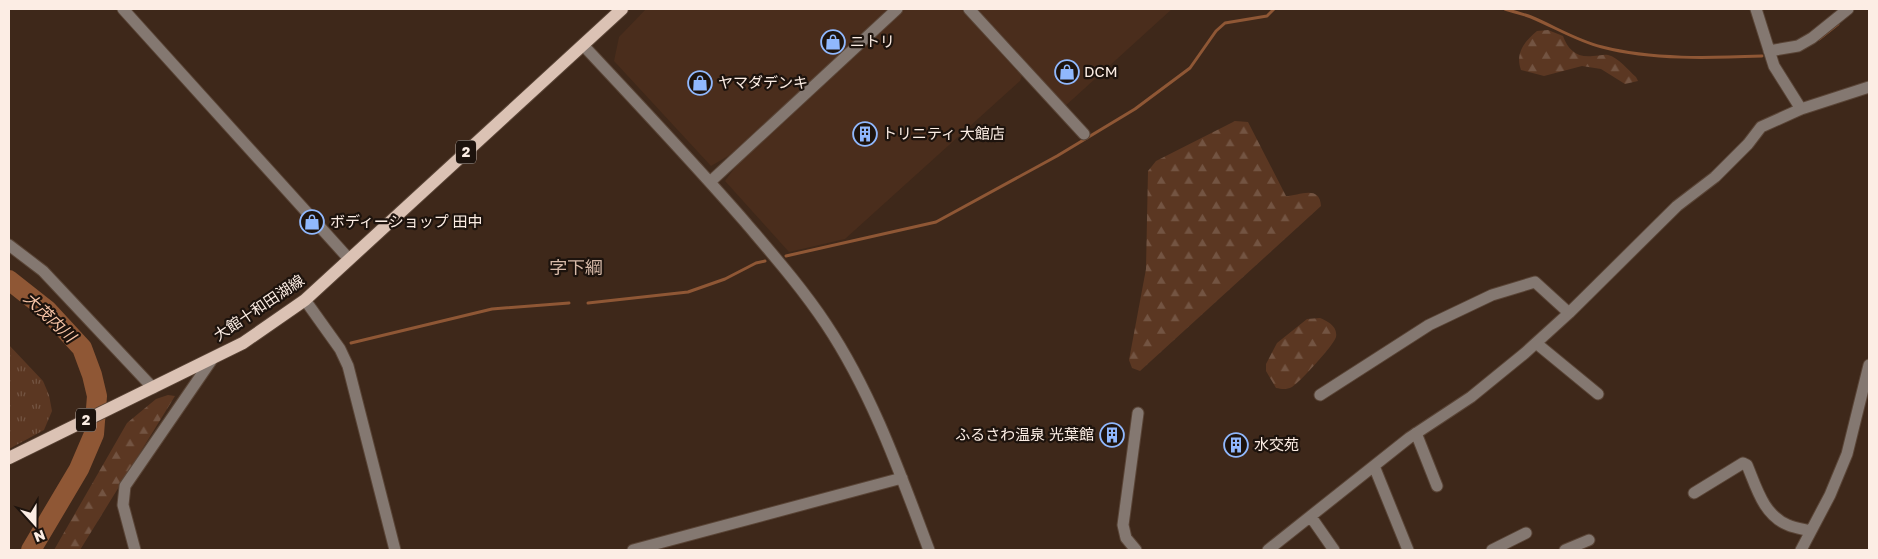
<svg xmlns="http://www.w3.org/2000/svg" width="1878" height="559" viewBox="0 0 1878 559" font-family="'Golos Text','Noto Sans JP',sans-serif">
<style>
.built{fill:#4a2d1c}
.grass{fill:url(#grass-tufts)}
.forest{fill:url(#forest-firs)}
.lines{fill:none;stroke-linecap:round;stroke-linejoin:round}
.stream{stroke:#8f5735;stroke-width:3}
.river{stroke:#8f5735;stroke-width:20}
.minor-casing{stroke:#594436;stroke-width:13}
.major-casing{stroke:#594436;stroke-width:14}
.minor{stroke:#847871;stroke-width:11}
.major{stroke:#dbc2b4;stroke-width:12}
.labels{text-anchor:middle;stroke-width:4.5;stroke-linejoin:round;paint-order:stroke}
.shield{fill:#1d130d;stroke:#b9aca4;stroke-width:1}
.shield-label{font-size:14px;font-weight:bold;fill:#fcede4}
.poi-label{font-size:15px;fill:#fcede4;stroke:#1d130d;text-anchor:start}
.street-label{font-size:15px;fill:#fcede4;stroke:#1d130d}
.water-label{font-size:16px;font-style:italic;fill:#f7c4a6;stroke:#1d130d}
.quarter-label{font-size:18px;fill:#d6b9a8;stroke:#1d130d}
</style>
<defs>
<pattern id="grass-tufts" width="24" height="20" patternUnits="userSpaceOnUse" patternTransform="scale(1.25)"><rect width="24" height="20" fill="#5b3722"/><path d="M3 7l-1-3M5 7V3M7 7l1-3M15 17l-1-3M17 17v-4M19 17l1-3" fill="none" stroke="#735442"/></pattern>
<pattern id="forest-firs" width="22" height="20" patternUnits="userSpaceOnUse" patternTransform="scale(1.25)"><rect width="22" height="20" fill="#5b3722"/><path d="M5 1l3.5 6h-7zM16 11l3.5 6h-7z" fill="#735442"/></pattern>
</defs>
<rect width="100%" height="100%" fill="#3e281a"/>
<path class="built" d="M 646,9 L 889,9 L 763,126 L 730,155 L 711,166 L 614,61 L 619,37 Z
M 904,9 L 962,9 L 1022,76 L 1020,81 L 845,239 L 789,252 L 725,181 L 741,159 Z
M 974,9 L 1172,9 L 1063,108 Z"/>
<path class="grass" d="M 9,345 L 43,381 L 49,395 L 52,411 L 44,430 L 9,449 Z"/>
<path class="forest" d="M 1548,30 L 1563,36 C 1568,50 1577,58 1593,56 C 1597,56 1604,54 1608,55 C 1618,57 1629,71 1636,77 L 1638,81 L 1625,84 L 1601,69 L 1582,66 L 1544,76 L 1521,70 C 1515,53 1524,42 1537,31 Z
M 1235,121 L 1248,122 L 1286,196 C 1298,196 1320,184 1321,206 L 1140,371 L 1132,368 L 1129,360 L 1146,269 L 1148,171 L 1156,161 Z
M 1320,318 C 1327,321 1338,326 1336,337 C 1334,345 1299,383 1292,387 C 1286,390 1282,389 1276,388 L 1266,371 L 1266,364 L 1277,343 L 1307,319 Z
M 168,395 L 175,396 L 80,550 L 54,550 L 127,423 L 156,399 Z"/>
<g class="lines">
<path class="stream" d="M 1505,9 C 1514,12 1523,14 1531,17 C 1555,27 1577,41 1602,47 C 1652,60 1711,58 1762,56
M 1819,39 L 1838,24
M 786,256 L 936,222 L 1057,156 L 1135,109 L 1190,68 L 1216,31 L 1225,23 L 1267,16 L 1274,9
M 588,303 L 688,292 L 725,279 L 756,263 L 765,261
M 351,343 L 492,309 L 569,303"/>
<path class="river" d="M 9,280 L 47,310 L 82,348 L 92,375 L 97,396 L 94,434 L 79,469 L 31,550"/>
<g class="minor-casing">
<path id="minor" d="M 123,9 L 349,259
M 969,9 L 1084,134
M 1756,9 L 1774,66 L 1801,109
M 583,45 C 638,104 693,162 746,223 C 774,256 802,288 826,324 C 872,393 900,473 929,550
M 1769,51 L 1798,46 L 1812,38 L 1848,9
M 710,182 L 897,9
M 9,245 L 43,271 L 153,388
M 305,300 L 340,349 L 348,366 L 395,550
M 1536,343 L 1598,394
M 1320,395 L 1429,325 L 1492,295 L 1535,282 L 1569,313
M 1416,433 L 1437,486
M 1374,466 L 1408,550
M 1694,493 L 1743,463 L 1747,465 C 1756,486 1763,515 1788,525 C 1795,528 1803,529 1811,531
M 1311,517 L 1334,550
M 135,550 L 123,505 L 125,486 L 213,358
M 633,550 L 902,478
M 1136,550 L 1126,538 L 1123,525 L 1138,413
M 1268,550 L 1409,438 L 1471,397 L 1525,353 L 1569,313 L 1677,206 L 1715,177 L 1748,144 L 1761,127 L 1801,109 L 1869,87
M 1492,550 L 1526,533
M 1565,550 L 1589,540
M 1801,550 L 1830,495 L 1847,454 L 1869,365"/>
</g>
<g class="major-casing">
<path id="major" d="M 9,458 L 243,343 L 305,300 L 622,9"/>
</g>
<use href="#minor" class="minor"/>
<use href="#major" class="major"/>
</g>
<defs>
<g id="shop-ring" transform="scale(1.25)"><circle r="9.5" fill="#1d130d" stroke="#90b8fd" stroke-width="1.5"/><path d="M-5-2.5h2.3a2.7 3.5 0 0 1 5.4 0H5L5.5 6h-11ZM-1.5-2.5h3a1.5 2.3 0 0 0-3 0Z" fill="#90b8fd"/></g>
<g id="building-ring" transform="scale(1.25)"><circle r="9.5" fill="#1d130d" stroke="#90b8fd" stroke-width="1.5"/><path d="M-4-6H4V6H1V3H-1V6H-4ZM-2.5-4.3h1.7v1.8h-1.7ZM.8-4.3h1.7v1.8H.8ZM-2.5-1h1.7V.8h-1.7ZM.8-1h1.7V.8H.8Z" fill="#90b8fd"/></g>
</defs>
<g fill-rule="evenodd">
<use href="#shop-ring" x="833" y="42"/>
<use href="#shop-ring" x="1067" y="72"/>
<use href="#shop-ring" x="700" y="83"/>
<use href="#building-ring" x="865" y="134"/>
<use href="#shop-ring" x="312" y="222"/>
<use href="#building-ring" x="1112" y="435"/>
<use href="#building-ring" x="1236" y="445"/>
</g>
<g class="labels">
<g class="shield">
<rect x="456" y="140.5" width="20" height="23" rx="4"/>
<rect x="76" y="408.5" width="20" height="23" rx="4"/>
</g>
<g class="shield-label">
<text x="466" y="157">2</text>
<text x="86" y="425">2</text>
</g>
<g class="poi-label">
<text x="850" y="47">ニトリ</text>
<text x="1084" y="77">DCM</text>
<text x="718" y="88">ヤマダデンキ</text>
<text x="882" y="139">トリニティ 大館店</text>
<text x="330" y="227">ボディーショップ 田中</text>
<text x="1094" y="440" text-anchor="end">ふるさわ温泉 光葉館</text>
<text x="1254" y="450">水交苑</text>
</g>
<g class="street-label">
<text transform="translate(259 308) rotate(-34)" y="5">大館十和田湖線</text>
</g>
<g class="water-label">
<text transform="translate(50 317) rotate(43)" y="6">大茂内川</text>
</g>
<g class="quarter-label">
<text x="576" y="274">字下綱</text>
</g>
</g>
<rect width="1878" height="559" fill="none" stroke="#fcede4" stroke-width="20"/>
<g transform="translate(35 524) rotate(159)" stroke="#1d130d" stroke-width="4" paint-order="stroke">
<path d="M0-4L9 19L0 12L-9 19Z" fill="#fcede4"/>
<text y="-8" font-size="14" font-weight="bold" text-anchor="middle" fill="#fcede4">N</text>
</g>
</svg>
